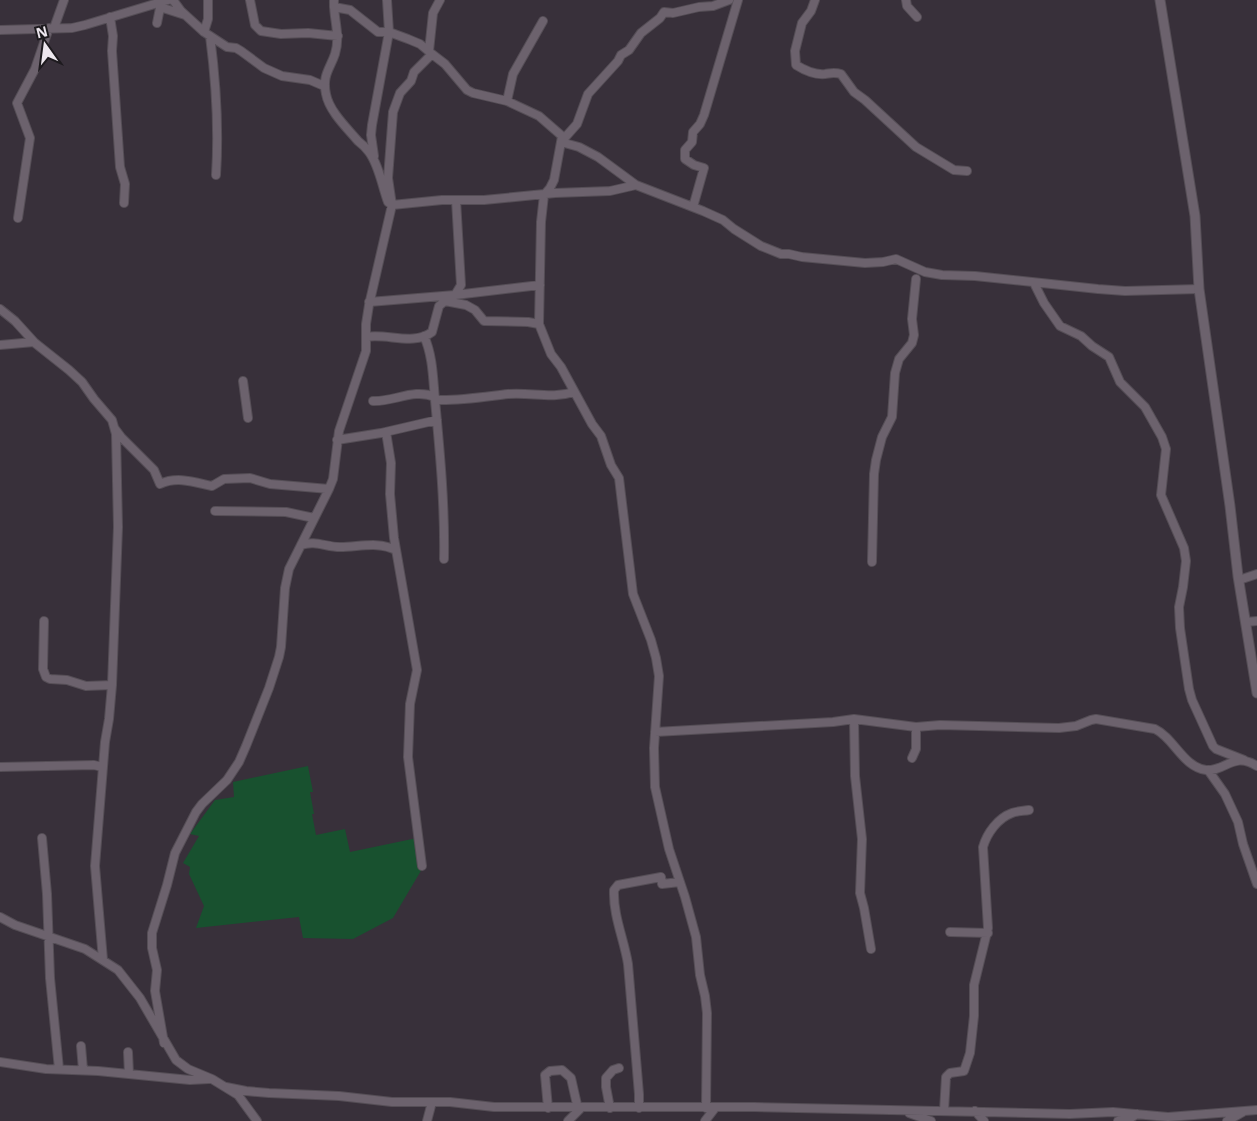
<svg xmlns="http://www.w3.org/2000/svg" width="1257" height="1121" viewBox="0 0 1257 1121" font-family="'Open Sans',sans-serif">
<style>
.green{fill:#18512f}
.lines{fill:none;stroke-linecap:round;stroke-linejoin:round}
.minor-casing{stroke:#554e56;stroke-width:10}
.tertiary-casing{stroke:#554e56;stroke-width:11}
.minor{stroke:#6c626d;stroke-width:8}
.tertiary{stroke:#6c626d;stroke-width:9}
</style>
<rect width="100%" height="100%" fill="#38303a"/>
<path class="green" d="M 308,766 L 313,792 L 310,792 L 314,814 L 312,814 L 316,835 L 345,829 L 350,852 L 417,838 L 422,869 L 393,918 L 353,939 L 303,938 L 299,917 L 196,928 L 204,906 L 189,874 L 190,867 L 183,863 L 199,836 L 190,834 L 215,800 L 234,797 L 233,782 Z"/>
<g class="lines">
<g class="minor-casing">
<path id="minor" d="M 173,0 L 181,11 L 204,32 L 227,47 L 236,48 L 241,51 L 264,68 L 282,76 L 310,80 L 324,86
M 250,0 L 255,25 L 261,31 L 281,34 L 308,33 L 338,36
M 334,0 C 333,18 341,35 335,54 C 330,69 322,75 326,94 C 329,111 347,128 358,141 C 362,144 366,148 369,152 C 379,165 382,186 388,202 L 392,205 L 442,200 L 484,200 L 555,193 L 610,191 L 636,185
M 815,0 L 811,11 L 802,23 L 795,51 L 796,65 C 804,70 815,75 825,74 C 832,73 834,72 841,74 L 854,92 L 865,100 L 916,147 L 954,170 L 967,171
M 906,0 L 907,6 L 917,17
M 160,7 L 185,15
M 334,7 L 350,10 L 378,32 L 389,32 L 408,39 L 420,44 L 432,54
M 110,17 L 113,36 L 112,51 L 120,167 L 125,184 L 124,203
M 157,23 L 161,3
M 54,28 L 64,0
M 0,30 L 72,28 L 85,25 L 168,0
M 204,32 L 208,19 L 208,0
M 210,36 C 216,82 219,129 216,175
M 429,51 L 433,13 L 440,0
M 507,101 L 513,74 L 543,21
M 374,156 L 371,135 L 372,125 L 389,32 L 387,0
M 693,207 L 704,168 L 694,165 L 685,159 L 685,150 L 692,142 L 693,132 L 700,124 L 704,115 L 738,0
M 18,218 L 30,138 L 17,103 L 35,69 L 49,28
M 1034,283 L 1044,303 L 1060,326 L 1081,336 L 1092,346 L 1109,357 L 1120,382 L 1145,407 L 1162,437 L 1166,449 L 1161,495 L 1184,548 L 1186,561 L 1183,587 L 1179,607 L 1180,628 L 1189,689 L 1192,700 L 1213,746 L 1216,749 L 1244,760
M 455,295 L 540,285
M 369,302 L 455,295 L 461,285 L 456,200
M 0,309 L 15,321 L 35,343 L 69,370 L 82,382 L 94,399 L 112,420 L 116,434 L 118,527 L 112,685 L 109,719 L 105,742 L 95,866 L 103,960
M 539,324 L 551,354 L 561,367 L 592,424 L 601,436 L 611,465 L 619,478 L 633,594 L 651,640 L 656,658 L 659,676 L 654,748 L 655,787 L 669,849 L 685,897 L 696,937 L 700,975 L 705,996 L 707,1013 L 706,1108
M 424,336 C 433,356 433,379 435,400 C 440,453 445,506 444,559
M 366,337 C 387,333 414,346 432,332 L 439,306 L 445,301 L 466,305 L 475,310 L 484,321 L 528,322 L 539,324 L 541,222 L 544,195 L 550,188 L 554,180 L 561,142 L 577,124 L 588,94 L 618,61 L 621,55 L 629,50 L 641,33 L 660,18 L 664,12 L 673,13 L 699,7 L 713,6 L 729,0
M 0,345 L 34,342
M 243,381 L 248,418
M 435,400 C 460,401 483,397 508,394 C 531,392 552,399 574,392
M 373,401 C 394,402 414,388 435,397
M 115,429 L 121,437 L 154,470 L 160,484 C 177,476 194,482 212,486 L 224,479 L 250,478 L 270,484 L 329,489
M 386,432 L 391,463 L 390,494 L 394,538 L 417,670 L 410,704 L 408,757 L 422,866
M 337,440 L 381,433 L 437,420
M 215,511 L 286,512 L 314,518
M 301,545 C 315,540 326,547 340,547 C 359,547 378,541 396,550
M 872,562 L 874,474 L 876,460 L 882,437 L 892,417 L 895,373 L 899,359 L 912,343 L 914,335 L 912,319 L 916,279
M 1239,580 L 1257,574
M 44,621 L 43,669 L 46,677 L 50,679 L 67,680 L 86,686 L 112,685
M 1246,622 L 1257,621
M 854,719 L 855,776 L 862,839 L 860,893 L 864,908 L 871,949
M 916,727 L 940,725 L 1059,728 L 1076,726 L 1091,720 L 1096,719 L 1155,729 C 1174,738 1183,767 1206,770 C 1225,772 1233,751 1257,766
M 655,732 L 833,722 L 854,719 L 916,727 L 916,749 L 912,758
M 0,767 L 94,765 L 102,767
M 1208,770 L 1225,794 L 1238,822 L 1243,844 L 1257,884
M 42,838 L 47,894 L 50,978 L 59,1069
M 0,917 L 15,925 L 85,949 L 118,970 L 140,998 L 176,1060 L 188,1069 L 212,1079 L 238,1095 L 257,1121
M 950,932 L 988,933
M 164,1043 L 155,991 L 157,970 L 152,948 L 152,933 L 167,885 L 175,853 L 196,812 L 202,804 L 227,780 L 239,762 L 246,746 L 269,688 L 279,657 L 281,647 L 285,588 L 289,569 L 329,489 L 333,479 L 339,431 L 366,351 L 366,324 L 369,305 L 392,205 L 388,178 L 393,112 L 400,93 L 411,81 L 414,72 L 432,54 L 445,64 L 467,90 L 473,93 L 507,101 L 539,116 L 562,136 L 561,142 L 579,147 L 598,157 L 636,185 L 703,211 L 723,220 L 734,229 L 761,246 L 781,254 L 789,254 L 802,257 L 865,263 L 883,262 L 896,259 L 925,272 L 942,275 L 975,276 L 1098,289 L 1125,291 L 1199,289
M 81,1046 L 83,1070
M 128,1052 L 129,1074
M 0,1062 L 46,1069 L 98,1071 L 190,1080 L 209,1079
M 226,1087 L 246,1091 L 269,1093 L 339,1096 L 392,1102 L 450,1102 L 494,1107 L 754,1107 L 1070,1114 L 1113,1112 L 1168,1117 L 1257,1110
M 548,1108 L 545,1075 L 550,1071 L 562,1070 L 571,1078 L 578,1109
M 610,1108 L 606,1087 L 606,1078 L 613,1070 L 619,1068
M 639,1108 L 639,1094 L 628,964 C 624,939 613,916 614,890 L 618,885 L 661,877 L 662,884 L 680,882
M 944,1111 L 946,1077 L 950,1073 L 964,1071 L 970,1053 L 974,1016 L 974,985 L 988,928 L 983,847 C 987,833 998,818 1012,813 C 1017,811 1024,811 1029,810
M 975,1111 L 984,1121
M 909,1113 L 931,1121
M 427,1121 L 432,1102
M 568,1121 L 580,1109
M 705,1121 L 715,1108
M 1118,1121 L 1137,1114 L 1126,1121
M 1227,1121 L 1243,1112"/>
</g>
<g class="tertiary-casing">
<path id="tertiary" d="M 1160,0 L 1195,216 L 1199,289 L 1230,506 L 1238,576 L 1257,693"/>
</g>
<use href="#minor" class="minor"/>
<use href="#tertiary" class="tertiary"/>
</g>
<g transform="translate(45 45) rotate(346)" stroke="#1d1a1e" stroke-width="4" paint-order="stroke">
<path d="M0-4L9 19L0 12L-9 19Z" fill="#ede7ee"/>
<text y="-8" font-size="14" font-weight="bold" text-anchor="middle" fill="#ede7ee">N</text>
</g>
</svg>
